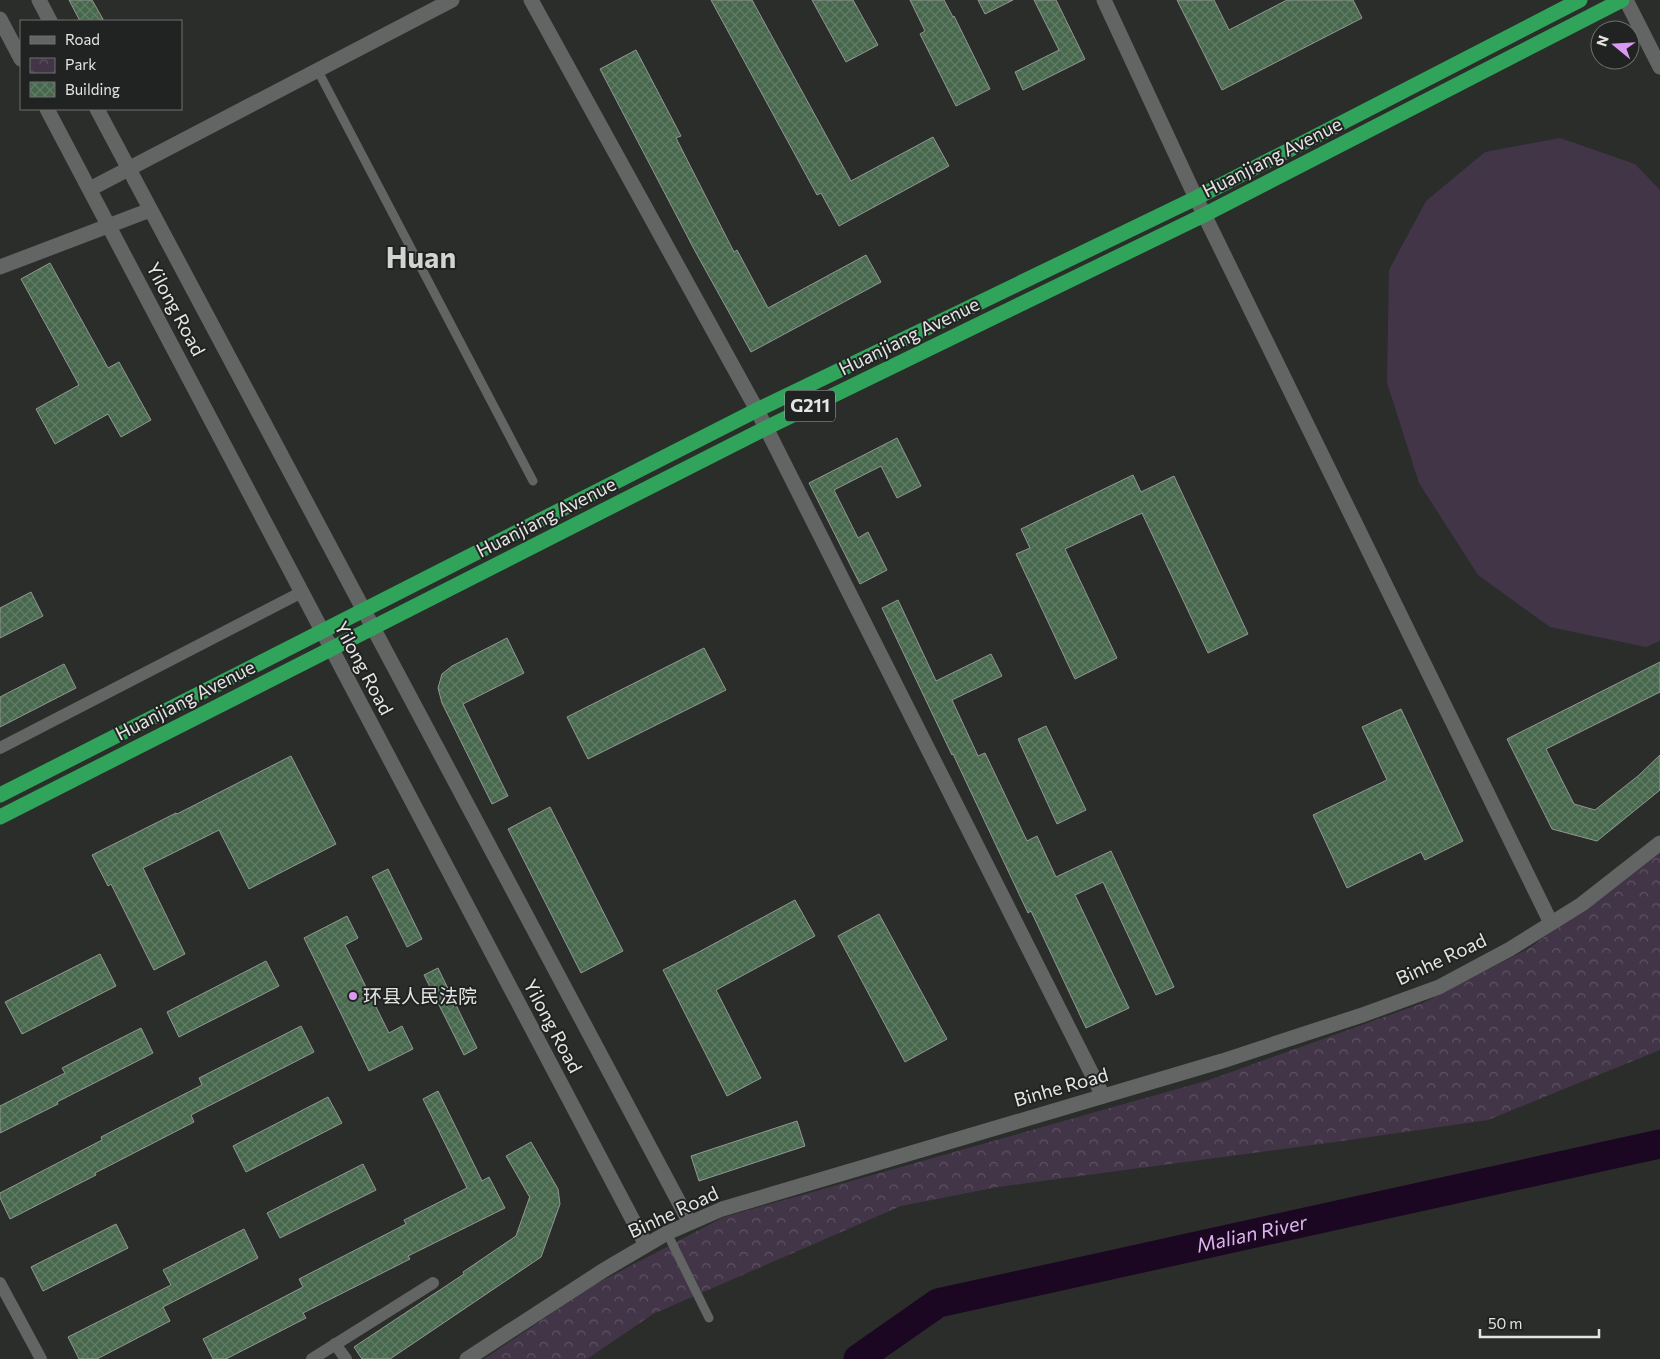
<svg xmlns="http://www.w3.org/2000/svg" width="1660" height="1359" viewBox="0 0 1660 1359" font-family="Commissioner,'Noto Sans SC',sans-serif">
<style>
.park{fill:url(#park-crowns)}
.pitch{fill:#433548}
.lines{fill:none;stroke-linecap:round;stroke-linejoin:round}
.river{stroke:#1b0721;stroke-width:29}
.building{fill:url(#building-cross-hatch);stroke:#939693}
.pedestrian{stroke:#626563;stroke-width:9}
.minor{stroke:#626563;stroke-width:12}
.tertiary{stroke:#626563;stroke-width:15}
.secondary{stroke:#626563;stroke-width:15}
.trunk{stroke:#30a45a;stroke-width:15}
.poi-dot{fill:#dc99f4;stroke:#202321;stroke-width:2}
.labels{text-anchor:middle;stroke-width:4;stroke-linejoin:round;paint-order:stroke}
.shield{fill:#202321;stroke:#a8aba9;stroke-width:1}
.shield-label{font-size:18px;font-weight:bold;fill:#e3e5e3}
.street-label{font-size:19px;fill:#e3e5e3;stroke:#202321}
.poi-label{font-size:19px;fill:#e3e5e3;stroke:#202321;text-anchor:start}
.water-label{font-size:20px;font-style:italic;fill:#ddb5ec;stroke:#202321}
.town-label{font-size:29px;font-weight:bold;fill:#d1d4d1;stroke:#202321}
</style>
<defs>
<pattern id="park-crowns" width="20" height="18" patternUnits="userSpaceOnUse" patternTransform="scale(1.25)"><rect width="20" height="18" fill="#433548"/><path d="M2 6a3 3 0 1 1 6 0M12 15a3 3 0 1 1 6 0" fill="none" stroke="#5e5262"/></pattern>
<pattern id="building-cross-hatch" width="8" height="8" patternUnits="userSpaceOnUse" patternTransform="scale(1.25)"><rect width="8" height="8" fill="#47684d"/><path d="M0 0l8 8M0 8l8-8" fill="none" stroke="#617d66"/></pattern>
</defs>
<rect width="100%" height="100%" fill="#2a2d2a"/>
<path class="park" d="M 1660,851 L 1660,1050 L 1488,1120 L 1335,1142 L 998,1187 L 901,1206 L 653,1314 L 587,1359 L 484,1359 L 594,1285 L 724,1217 L 1209,1080 L 1423,1003 L 1528,949 Z"/>
<path class="pitch" d="M 1560,138 L 1635,164 L 1660,190 L 1660,641 L 1646,647 L 1550,627 L 1478,575 L 1419,483 L 1387,383 L 1389,270 L 1426,201 L 1485,152 Z"/>
<g class="lines">
<path class="river" id="s1" d="M 858,1359 L 938,1303 L 1660,1144"/>
</g>
<path class="building" d="M 69,0 L 92,0 L 104,21 L 80,21 Z
M 711,0 L 752,0 L 851,181 L 933,137 L 949,166 L 839,226 L 821,193 L 817,195 Z
M 812,0 L 853,0 L 878,45 L 846,62 Z
M 910,0 L 944,0 L 953,17 L 954,16 L 990,89 L 956,106 L 920,34 L 925,31 Z
M 978,0 L 1013,0 L 985,14 Z
M 1034,0 L 1056,0 L 1085,59 L 1023,90 L 1015,72 L 1059,50 Z
M 1177,0 L 1214,0 L 1229,30 L 1287,0 L 1353,0 L 1362,18 L 1222,90 Z
M 636,50 L 681,136 L 676,138 L 734,252 L 737,250 L 768,308 L 866,255 L 881,282 L 751,352 L 695,251 L 600,69 Z
M 50,263 L 108,368 L 119,362 L 151,420 L 121,437 L 108,414 L 55,444 L 36,409 L 79,385 L 21,279 Z
M 897,438 L 921,486 L 897,498 L 881,466 L 834,490 L 858,538 L 868,532 L 887,570 L 860,584 L 809,483 Z
M 1133,475 L 1141,492 L 1174,476 L 1248,634 L 1208,653 L 1142,513 L 1065,549 L 1117,658 L 1075,679 L 1016,554 L 1030,548 L 1021,529 Z
M 31,592 L 43,616 L 0,638 L 0,608 Z
M 898,600 L 936,681 L 991,654 L 1002,676 L 952,700 L 978,756 L 985,753 L 1027,841 L 1037,836 L 1056,877 L 1111,851 L 1174,987 L 1156,995 L 1103,882 L 1075,895 L 1129,1008 L 1086,1028 L 1031,911 L 1028,913 L 953,754 L 952,755 L 882,608 Z
M 507,638 L 524,673 L 463,704 L 508,796 L 492,804 L 442,703 L 438,688 L 442,674 L 452,666 Z
M 704,648 L 726,690 L 588,759 L 567,717 Z
M 1660,662 L 1660,692 L 1546,749 L 1574,804 L 1595,810 L 1638,776 L 1660,755 L 1660,790 L 1597,841 L 1552,829 L 1507,739 Z
M 64,664 L 76,688 L 0,727 L 0,697 Z
M 1401,709 L 1463,841 L 1425,860 L 1421,852 L 1347,888 L 1313,815 L 1387,780 L 1362,727 Z
M 1046,726 L 1086,810 L 1057,824 L 1018,739 Z
M 291,756 L 336,844 L 249,889 L 219,830 L 143,868 L 185,954 L 154,970 L 111,884 L 108,886 L 92,855 L 176,813 L 177,814 Z
M 550,807 L 623,951 L 581,973 L 508,829 Z
M 388,869 L 422,939 L 407,947 L 372,877 Z
M 795,900 L 815,936 L 716,990 L 761,1078 L 727,1096 L 663,970 L 697,953 Z
M 879,914 L 947,1039 L 905,1062 L 838,936 Z
M 347,916 L 358,938 L 345,945 L 389,1033 L 402,1026 L 413,1049 L 369,1071 L 304,938 Z
M 100,954 L 116,986 L 22,1034 L 5,1002 Z
M 266,961 L 279,986 L 179,1037 L 167,1012 Z
M 438,968 L 477,1048 L 464,1055 L 424,975 Z
M 301,1026 L 314,1052 L 191,1115 L 194,1122 L 95,1173 L 96,1175 L 10,1219 L 0,1198 L 0,1193 L 102,1140 L 101,1137 L 202,1085 L 199,1078 Z
M 141,1028 L 153,1053 L 57,1102 L 58,1104 L 0,1133 L 0,1106 L 65,1073 L 62,1068 Z
M 438,1091 L 482,1181 L 489,1177 L 505,1208 L 408,1256 L 410,1259 L 303,1313 L 306,1318 L 226,1359 L 213,1359 L 203,1339 L 303,1287 L 299,1279 L 406,1224 L 404,1220 L 467,1188 L 423,1099 Z
M 328,1097 L 342,1123 L 246,1172 L 233,1146 Z
M 797,1121 L 805,1146 L 699,1181 L 691,1156 Z
M 531,1142 L 558,1189 L 560,1204 L 541,1257 L 390,1359 L 362,1359 L 354,1347 L 464,1274 L 463,1272 L 516,1236 L 530,1196 L 529,1196 L 506,1156 Z
M 363,1164 L 376,1190 L 280,1238 L 267,1213 Z
M 116,1224 L 128,1248 L 43,1291 L 31,1267 Z
M 244,1229 L 258,1258 L 163,1307 L 170,1321 L 97,1359 L 79,1359 L 68,1337 L 171,1285 L 163,1270 Z"/>
<g class="lines">
<path class="pedestrian" d="M 318,71 L 533,481
M 667,1233 L 709,1318"/>
<path class="minor" d="M 0,748 L 302,592
M 0,1283 L 41,1359
M 335,1344 L 346,1359
M 312,1359 L 433,1283"/>
<path class="tertiary" d="M 531,0 L 757,410 L 1103,1096
M 1104,0 L 1196,198 L 1551,923
M 1626,0 L 1660,67
M 90,189 L 452,0
M 0,267 L 150,210"/>
<path class="secondary" d="M 39,0 L 50,21
M 0,19 L 21,59
M 47,109 L 646,1245
M 97,109 L 690,1223
M 467,1359 L 604,1270 L 667,1233 L 722,1209 L 1222,1061 L 1365,1014 L 1439,987 L 1510,949 L 1582,904 L 1660,843"/>
<path class="trunk" d="M 0,795 L 757,410 L 1196,198 L 1580,0
M 0,817 L 766,428 L 1204,215 L 1622,0"/>
</g>
<circle class="poi-dot" cx="353" cy="996" r="5"/>
<g class="labels">
<rect class="shield" x="785" y="390.5" width="50" height="31" rx="4"/>
<g class="shield-label">
<text x="810" y="412">G211</text>
</g>
<g class="street-label">
<text transform="translate(1272 157) rotate(-27)" y="7">Huanjiang Avenue</text>
<text transform="translate(176 309) rotate(62)" y="7">Yilong Road</text>
<text transform="translate(909 336) rotate(-26)" y="7">Huanjiang Avenue</text>
<text transform="translate(546 517) rotate(-27)" y="7">Huanjiang Avenue</text>
<text transform="translate(364 668) rotate(62)" y="7">Yilong Road</text>
<text transform="translate(185 700) rotate(-27)" y="7">Huanjiang Avenue</text>
<text transform="translate(1441 959) rotate(-25)" y="7">Binhe Road</text>
<text transform="translate(553 1026) rotate(62)" y="7">Yilong Road</text>
<text transform="translate(1061 1087) rotate(-16)" y="7">Binhe Road</text>
<text transform="translate(673 1212) rotate(-25)" y="7">Binhe Road</text>
</g>
<g class="poi-label">
<text x="363" y="1003">环县人民法院</text>
</g>
<g class="water-label">
<text dy="7" stroke="none"><textPath href="#s1" startOffset="419">Malian River</textPath></text>
</g>
<g class="town-label">
<text x="421" y="268">Huan</text>
</g>
</g>
<rect x="20" y="20" width="162" height="90" fill="#202321" stroke="#6e716f"/>
<rect x="30" y="36" width="25" height="8" fill="#626563" stroke="#6e716f"/>
<text x="65" y="45" font-size="15" fill="#e3e5e3">Road</text>
<rect x="30" y="58" width="25" height="15" fill="url(#park-crowns)" stroke="#6e716f"/>
<text x="65" y="70" font-size="15" fill="#e3e5e3">Park</text>
<rect x="30" y="82" width="25" height="15" fill="url(#building-cross-hatch)" stroke="#6e716f"/>
<text x="65" y="95" font-size="15" fill="#e3e5e3">Building</text>
<g transform="translate(1615 45) rotate(288)"><circle r="24" fill="#202321" stroke="#6e716f"/>
<path d="M0-4L9 19L0 12L-9 19Z" fill="#dc99f4"/>
<text y="-8" font-size="14" font-weight="bold" text-anchor="middle" fill="#e3e5e3">N</text>
</g>
<path d="M1480 1329v8h119v-8" fill="none" stroke="#e3e5e3" stroke-width="2.5"/>
<text x="1488" y="1329" font-size="15" fill="#e3e5e3" stroke="#202321" stroke-width="4" paint-order="stroke">50 m</text>
</svg>
